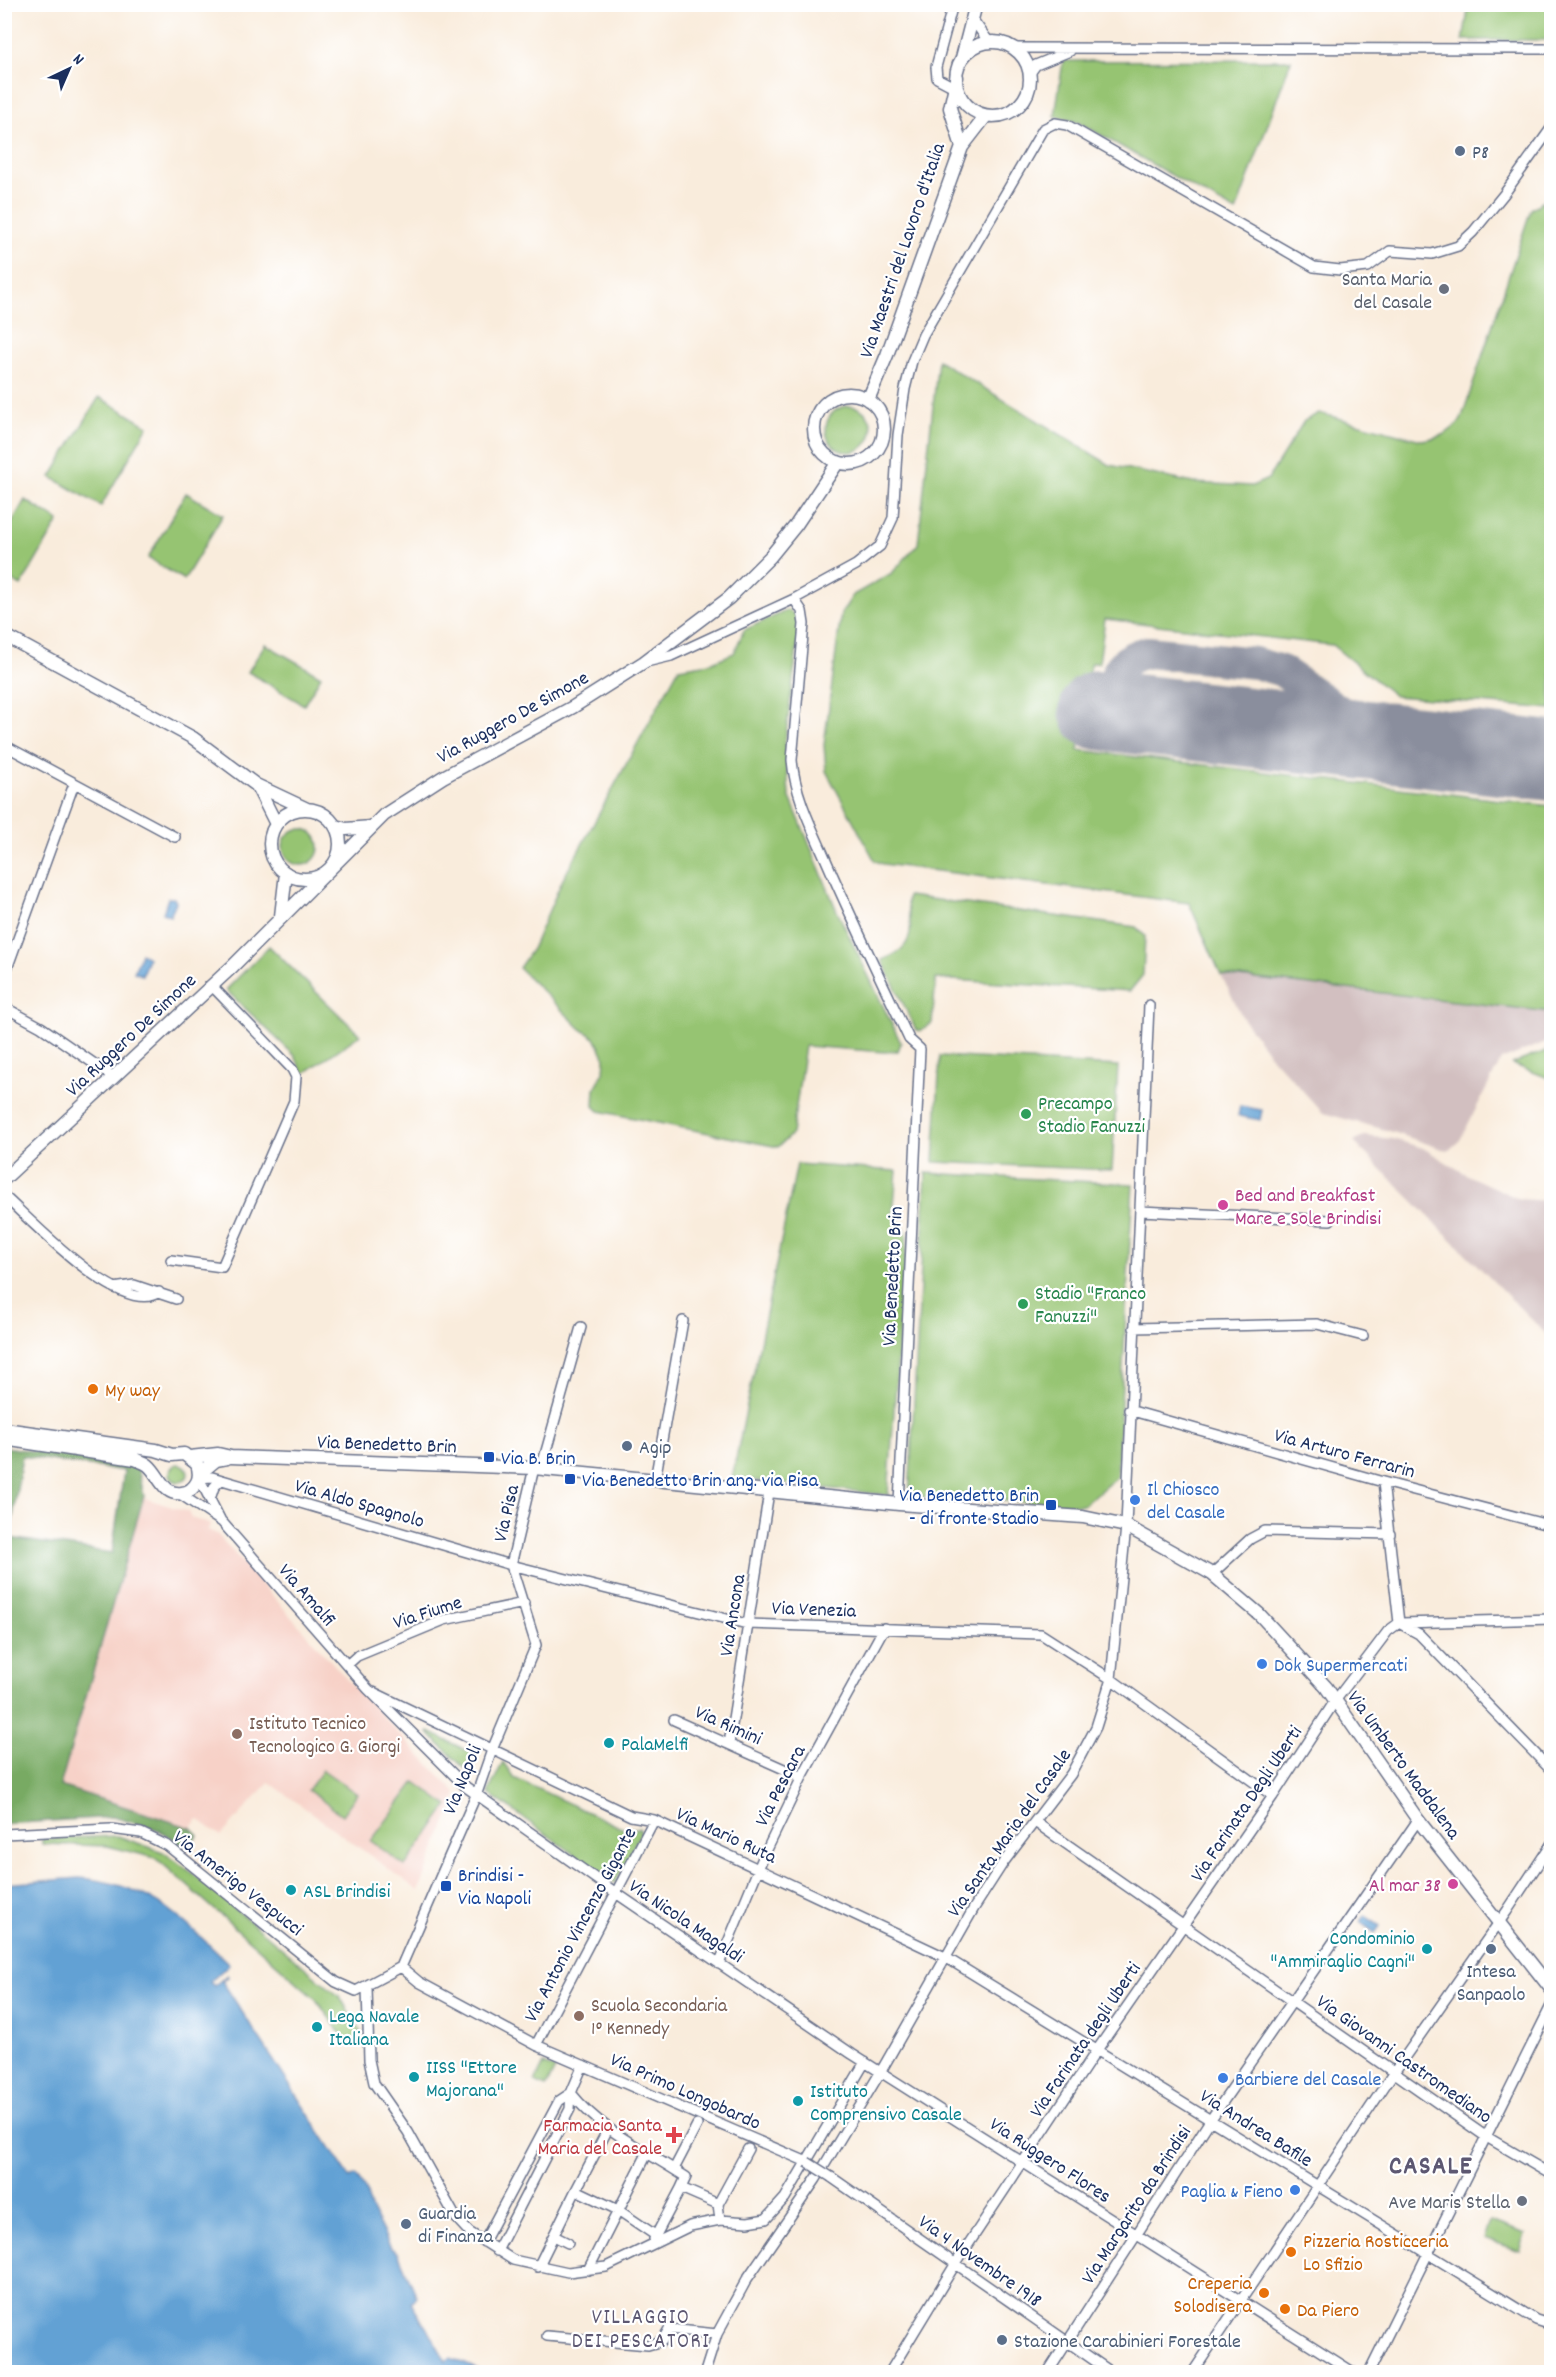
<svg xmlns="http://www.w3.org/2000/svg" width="1556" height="2377" viewBox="0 0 1556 2377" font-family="Dekko,sans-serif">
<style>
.built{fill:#f7d1c7}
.industrial{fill:#d2bfc0}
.green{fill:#96c472;stroke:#587a68;stroke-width:1.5}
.forest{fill:#78aa64;stroke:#4a6c61;stroke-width:1.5;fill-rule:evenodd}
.water{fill:#62a1d4;stroke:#3e6899;stroke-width:1.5}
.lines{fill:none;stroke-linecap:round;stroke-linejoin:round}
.taxiway{stroke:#8a8e9d;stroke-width:32}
.runway{stroke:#8a8e9d;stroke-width:80}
.minor-casing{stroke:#69718a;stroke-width:12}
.tertiary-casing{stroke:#69718a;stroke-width:15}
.minor{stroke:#fff;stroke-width:9}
.tertiary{stroke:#fff;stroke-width:12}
.minor-bridge-casing{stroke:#69718a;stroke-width:12;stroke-linecap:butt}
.minor-bridge{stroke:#fff;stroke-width:9}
.service-dot{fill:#5c6f8a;stroke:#fff;stroke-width:2}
.worship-dot{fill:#6b7280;stroke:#fff;stroke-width:2}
.leisure-dot{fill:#2e9e5b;stroke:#fff;stroke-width:2}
.hotel-dot{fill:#d1479c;stroke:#fff;stroke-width:2}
.food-dot{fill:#e8710a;stroke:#fff;stroke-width:2}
.transit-dot{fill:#1a4fb4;stroke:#fff;stroke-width:2}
.shop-dot{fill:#3f7fe0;stroke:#fff;stroke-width:2}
.education-dot{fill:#8d6e63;stroke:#fff;stroke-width:2}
.culture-dot{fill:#0f9aa8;stroke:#fff;stroke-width:2}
.health-dot{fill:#e0444e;stroke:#fff;stroke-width:2}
.labels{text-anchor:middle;stroke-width:4.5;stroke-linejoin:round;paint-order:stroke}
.service-label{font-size:20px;fill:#4e5e75;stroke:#fff;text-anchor:start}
.street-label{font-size:20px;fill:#1b2f5e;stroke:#fff}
.worship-label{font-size:20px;fill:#5b616d;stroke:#fff;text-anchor:end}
.leisure-label{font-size:20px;fill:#27864d;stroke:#fff;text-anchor:start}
.hotel-label{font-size:20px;fill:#b23c85;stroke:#fff;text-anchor:start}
.food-label{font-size:20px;fill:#c56008;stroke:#fff;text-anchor:start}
.transit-label{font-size:20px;fill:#164399;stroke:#fff;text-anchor:start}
.shop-label{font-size:20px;fill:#366cbe;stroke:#fff;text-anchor:start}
.education-label{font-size:20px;fill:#785e54;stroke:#fff;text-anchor:start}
.culture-label{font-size:20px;fill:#0d838f;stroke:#fff;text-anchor:start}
.health-label{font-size:20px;fill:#be3a42;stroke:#fff;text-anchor:end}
.neighbourhood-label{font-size:21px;letter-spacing:1.5px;fill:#5d5872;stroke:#fff}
.district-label{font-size:26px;font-weight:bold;letter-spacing:1.5px;fill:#5d5872;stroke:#fff}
</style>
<rect width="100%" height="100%" fill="#fff"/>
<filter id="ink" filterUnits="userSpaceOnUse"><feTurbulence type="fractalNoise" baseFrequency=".0167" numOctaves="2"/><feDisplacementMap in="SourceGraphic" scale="12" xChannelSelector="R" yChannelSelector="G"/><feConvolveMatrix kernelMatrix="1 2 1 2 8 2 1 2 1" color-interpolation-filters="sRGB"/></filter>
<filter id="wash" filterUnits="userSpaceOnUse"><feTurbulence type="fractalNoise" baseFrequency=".008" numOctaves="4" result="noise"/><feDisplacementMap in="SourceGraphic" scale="24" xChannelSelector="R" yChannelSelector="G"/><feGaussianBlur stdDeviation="1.35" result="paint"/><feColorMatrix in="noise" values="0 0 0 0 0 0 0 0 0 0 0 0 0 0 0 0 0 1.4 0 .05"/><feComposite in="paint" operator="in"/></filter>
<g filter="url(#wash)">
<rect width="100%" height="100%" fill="#f9ecdc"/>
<path class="built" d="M 144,1498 L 188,1512 L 191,1518 L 210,1524 L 208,1530 L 217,1534 L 354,1687 L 457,1794 L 419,1891 L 269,1782 L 221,1836 L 198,1819 L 191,1828 L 60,1786 Z"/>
<path class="industrial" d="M 1221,975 L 1551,1012 L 1551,1040 L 1501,1060 L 1460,1140 L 1448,1151 L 1393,1132 L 1323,1113 L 1270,1055 L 1244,1020 Z
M 1364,1136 L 1393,1139 L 1423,1148 L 1469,1176 L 1519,1199 L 1551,1201 L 1551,1339 L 1354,1142 Z"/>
<path class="green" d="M 1469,5 L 1551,5 L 1551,40 L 1463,40 Z
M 1291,60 L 1236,212 L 1080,123 L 1055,116 L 1063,61 Z
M 1551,200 L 1551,709 L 1395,696 L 1332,645 L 1105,619 L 1099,663 L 1091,663 L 1078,750 L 1551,806 L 1551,1012 L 1221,975 L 1189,903 L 883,864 L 875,861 L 826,771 L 824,745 L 841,614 L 853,595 L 892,573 L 918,544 L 938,360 L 1110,465 L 1193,483 L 1252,486 L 1268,479 L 1304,421 L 1319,413 L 1421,440 C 1439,438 1449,434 1461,420 L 1531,209 L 1542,202 Z
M 99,397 L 148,426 L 101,506 L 51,477 Z
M826 429a23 23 0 1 1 46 0a23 23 0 1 1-46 0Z
M 186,493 L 223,515 L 184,580 L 148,558 Z
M 25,500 L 59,521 L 21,586 L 5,577 L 5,534 Z
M 788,610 L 796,616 L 800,626 L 785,742 L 789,795 L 837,911 L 901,1043 L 898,1051 L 885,1052 L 805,1046 L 792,1134 L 778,1147 L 599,1111 L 594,1106 L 595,1088 L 604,1072 L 605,1058 L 595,1038 L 581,1029 L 519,968 L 532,949 L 562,881 L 679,668 L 710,663 L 734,653 L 744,630 Z
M 265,644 L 321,676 L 304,705 L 248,672 Z
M283 847a18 18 0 1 1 36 0a18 18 0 1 1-36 0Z
M 908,896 L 1136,927 L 1145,936 L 1143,975 L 1130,991 L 936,979 L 932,1023 L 921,1031 L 916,1030 L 882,960 C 901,953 913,943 910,921 C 909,912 905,906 908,896 Z
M 269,946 L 360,1035 L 303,1074 L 295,1056 L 226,990 Z
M 1551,1049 L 1551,1079 L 1512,1064 Z
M 940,1056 L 1118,1066 L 1112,1170 L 934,1162 Z
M 797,1164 L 897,1171 L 893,1215 L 907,1234 L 888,1495 L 732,1478 Z
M 926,1173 L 1133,1184 L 1117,1477 L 1083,1505 L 909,1496 Z
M170 1473a9 9 0 1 1 18 0a9 9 0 1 1-18 0Z
M 429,1732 L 472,1753 L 468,1769 L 465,1769 L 428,1733 Z
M 503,1762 L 514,1778 L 624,1829 L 639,1828 L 641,1832 L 615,1883 L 488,1793 Z
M 323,1770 L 357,1794 L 342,1815 L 308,1790 Z
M 415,1782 L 448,1806 L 405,1866 L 371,1841 Z
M 118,1836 L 163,1852 L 191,1872 L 340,1997 L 361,2032 L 358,2040 L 349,2045 L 315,1998 L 156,1858 L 107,1846 L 42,1844 L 42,1839 Z
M 544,2064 L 555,2069 L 546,2087 L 535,2082 Z
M 1490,2221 L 1526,2234 L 1520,2251 L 1484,2239 Z"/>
<path class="forest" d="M 5,1447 L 138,1467 L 144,1496 L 60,1786 L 191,1828 L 198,1835 L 186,1847 L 159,1830 L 113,1817 L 5,1824 ZM 22,1456 L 124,1471 L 112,1553 L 10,1538 Z"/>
<path class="water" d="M 168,898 L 174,898 L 176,902 L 170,916 L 163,913 Z
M 141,953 L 148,958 L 142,975 L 134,972 Z
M 1240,1106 L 1262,1110 L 1260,1120 L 1238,1116 Z
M 79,1878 C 150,1884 180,1917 229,1964 L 210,1982 L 214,1986 L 227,1975 L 228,1977 L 222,1981 L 350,2178 L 356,2175 L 366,2191 L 371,2208 L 391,2248 L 398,2253 L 417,2297 L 411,2302 L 446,2361 L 450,2358 C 462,2361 473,2369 485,2372 L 5,2372 L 5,1884 Z
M 1364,1915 L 1380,1926 L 1375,1933 L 1360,1922 Z"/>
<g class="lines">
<path class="taxiway" d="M 1140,715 C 1106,697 1107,660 1148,652 L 1255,663 L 1282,671 L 1374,735 L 1393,744"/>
<path class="runway" d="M 1099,710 L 1552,761"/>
</g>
</g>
<g filter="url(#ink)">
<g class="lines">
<g class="minor-casing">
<path id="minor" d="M 953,4 L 936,67 L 937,78 L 954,87
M 973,20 L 989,42
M 1015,48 L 1552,49
M 1030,73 L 1036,65 L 1070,51
M 794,599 L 802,611 L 804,624 L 792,760 C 795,796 812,828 826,860 C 852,920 881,980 909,1039 L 920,1049 L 899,1504
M 646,662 L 671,656 L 794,599 L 856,565 L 880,546 L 893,518 L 898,435 L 905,389 L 912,361 L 923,335 L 1043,129 L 1055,123 L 1067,125 L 1314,267 L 1340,270 L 1368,267 L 1390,251 L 1432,254 L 1458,246 L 1473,232 L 1504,194 L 1552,127
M 4,745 L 175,837
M 4,977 L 74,784
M 4,1007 L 41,1027 L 112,1076
M 4,1196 C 31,1220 123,1319 159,1292
M 1140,1211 L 1330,1220
M 171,1260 L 222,1267 L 294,1101 L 296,1077 L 292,1069 L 211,985
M 114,1288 L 134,1285 L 176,1299
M 1134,1328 L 1317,1324 L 1363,1336
M 1129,1410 L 1383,1482 L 1552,1526
M 541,1469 L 581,1327
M 655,1480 L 683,1321
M 1383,1482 L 1399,1623
M 180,1494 L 222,1522 L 368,1689 L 466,1787 L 616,1893 L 852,2054 L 1353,2372
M 210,1499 L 214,1487 L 221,1480
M 220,1519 L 199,1478 L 212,1477 L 511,1565 L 747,1624 L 1041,1634 L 1111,1679 L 1273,1796
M 511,1565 L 534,1468
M 1212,1574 L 1250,1539 L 1265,1531 L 1390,1534
M 1399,1623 L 1419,1634 L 1552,1771
M 1401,1623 L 1552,1619
M 347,1665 L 357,1656 L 444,1620 L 524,1603
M 373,1692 L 631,1816 L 654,1820 L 945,1957 L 1536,2320 L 1552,2325
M 674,1720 L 802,1777
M 729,1744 L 769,1492
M 1035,1822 L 1485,2136 L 1552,2175
M 4,1834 L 111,1829 L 141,1833 L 168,1846 L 336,1982 L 356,1991 L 401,1967 L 477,1793 L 492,1750 L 536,1645 L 511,1565
M 719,1964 L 762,1860 L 802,1777 L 884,1628
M 401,1967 L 419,1982 L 536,2045 L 807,2162
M 367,1987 L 369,2060 L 374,2083 L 408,2132 L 456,2218 L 469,2232 L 513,2260 L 568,2272 L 606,2267 L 690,2226 L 720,2220 L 748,2222 L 766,2219 L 785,2198 L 865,2062
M 536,2045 L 654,1820
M 571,2093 C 601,2131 647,2151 686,2177 L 681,2188
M 674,2169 L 697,2125
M 831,2177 L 1111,2372
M 576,2190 L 608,2129
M 718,2204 L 748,2149
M 554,2236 L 568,2243
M 654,2239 L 681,2188 L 718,2204 L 720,2220
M 484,2242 L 559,2101 L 571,2093
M 497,2251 L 570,2109 L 571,2093 L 583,2065
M 538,2267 L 576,2190 L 618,2210 L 655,2235
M 588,2270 L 648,2152
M 547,2336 L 648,2345 L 662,2341 L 669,2329 L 717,2334
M 705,2372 L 717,2334 L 747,2279 L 816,2179 L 880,2073 L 974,1908 L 1003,1863 L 1071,1774 L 1096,1727 L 1111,1679 L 1126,1526 L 1149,1005
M 897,2372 L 891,2370 L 956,2263 L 1097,2050 L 1273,1796 L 1335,1701 L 1388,1631 L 1399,1623
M 1048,2372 L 1211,2119 L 1418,1820
M 1193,2372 L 1390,2078 L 1507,1911 L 1552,1843
M 1369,2372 L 1552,2004"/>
</g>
<g class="tertiary-casing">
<path id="tertiary" d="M956 79a37 37 0 1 1 74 0a37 37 0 1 1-74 0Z
M 962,58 L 976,4
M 962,147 L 986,116
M814 429a35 35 0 1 1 70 0a35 35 0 1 1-70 0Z
M 868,400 L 887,355 L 962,147 L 950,108 L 957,77
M 4,635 L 193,738 L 256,785 L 307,809
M 257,786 L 276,824
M270 844a35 35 0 1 1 70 0a35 35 0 1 1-70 0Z
M 335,826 L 346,829 L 371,827
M 281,916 L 286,873
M 4,1179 L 233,966 L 384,815 L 443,777 L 573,707 L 644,662 L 729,598 L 770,557 L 796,525 L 838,462
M 4,1429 L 156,1450 L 172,1455 L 184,1454 L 197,1464 C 199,1470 200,1476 197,1482 C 194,1488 189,1492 182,1493 C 163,1496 160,1475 148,1465 C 144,1462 139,1461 135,1459 L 4,1439
M 190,1457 L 218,1454 L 231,1457 L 534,1468 L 899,1504 L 1083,1517 L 1126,1526 L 1212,1574 L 1259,1614 L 1283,1640 L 1326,1687 L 1418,1820 L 1552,1990
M 199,1474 L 216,1460 L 227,1458"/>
</g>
<use href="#minor" class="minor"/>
<use href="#tertiary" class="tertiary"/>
<g class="minor-bridge-casing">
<path id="minor-bridge" d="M 807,2162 L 831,2177"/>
</g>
<use href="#minor-bridge" class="minor-bridge"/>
</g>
</g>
<g class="service-dot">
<circle cx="1460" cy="151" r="6"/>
<circle cx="627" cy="1446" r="6"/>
<circle cx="1491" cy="1949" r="6"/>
<circle cx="406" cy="2224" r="6"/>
<circle cx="1002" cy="2340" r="6"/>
</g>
<g class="worship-dot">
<circle cx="1444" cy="289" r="6"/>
<circle cx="1522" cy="2201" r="6"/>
</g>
<g class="leisure-dot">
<circle cx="1026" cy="1114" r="6"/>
<circle cx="1023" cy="1304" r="6"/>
</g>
<g class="hotel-dot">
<circle cx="1223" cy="1205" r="6"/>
<circle cx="1453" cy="1884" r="6"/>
</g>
<g class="food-dot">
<circle cx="93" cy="1389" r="6"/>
<circle cx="1291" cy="2252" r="6"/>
<circle cx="1264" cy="2293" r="6"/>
<circle cx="1285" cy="2309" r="6"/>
</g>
<g class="transit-dot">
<rect x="483" y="1451" width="12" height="12" rx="3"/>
<rect x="564" y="1473" width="12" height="12" rx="3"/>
<rect x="1045" y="1499" width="12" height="12" rx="3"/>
<rect x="440" y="1880" width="12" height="12" rx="3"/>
</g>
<g class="shop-dot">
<circle cx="1135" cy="1500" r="6"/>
<circle cx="1262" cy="1664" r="6"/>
<circle cx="1223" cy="2078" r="6"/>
<circle cx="1295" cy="2190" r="6"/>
</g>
<g class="education-dot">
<circle cx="237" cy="1734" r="6"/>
<circle cx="579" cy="2016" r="6"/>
</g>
<g class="culture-dot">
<circle cx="609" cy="1743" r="6"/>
<circle cx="291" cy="1890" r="6"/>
<circle cx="1427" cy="1949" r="6"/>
<circle cx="317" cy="2027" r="6"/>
<circle cx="414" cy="2077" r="6"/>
<circle cx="798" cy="2101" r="6"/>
</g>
<path class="health-dot" d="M671 2126h6v6h6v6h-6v6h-6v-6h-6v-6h6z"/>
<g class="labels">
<g class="service-label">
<text x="1472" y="158">P8</text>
<text x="639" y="1453">Agip</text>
<text x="1491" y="1977" text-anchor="middle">Intesa<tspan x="1491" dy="23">Sanpaolo</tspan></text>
<text x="418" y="2219">Guardia<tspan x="418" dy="23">di Finanza</tspan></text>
<text x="1014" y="2347">Stazione Carabinieri Forestale</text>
</g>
<g class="street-label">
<text transform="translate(901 250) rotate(-71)" y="7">Via Maestri del Lavoro d'Italia</text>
<text transform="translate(512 716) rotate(-29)" y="7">Via Ruggero De Simone</text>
<text transform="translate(130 1034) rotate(-43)" y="7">Via Ruggero De Simone</text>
<text transform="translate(891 1276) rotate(-87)" y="7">Via Benedetto Brin</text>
<text transform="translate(387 1443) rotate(2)" y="7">Via Benedetto Brin</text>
<text transform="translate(1345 1452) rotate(15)" y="7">Via Arturo Ferrarin</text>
<text transform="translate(360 1502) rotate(16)" y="7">Via Aldo Spagnolo</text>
<text transform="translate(505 1513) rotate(-77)" y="7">Via Pisa</text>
<text transform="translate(308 1594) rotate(49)" y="7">Via Amalfi</text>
<text transform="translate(814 1608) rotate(2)" y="7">Via Venezia</text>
<text transform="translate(427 1611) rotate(-18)" y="7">Via Fiume</text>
<text transform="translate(731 1615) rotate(-81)" y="7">Via Ancona</text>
<text transform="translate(729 1724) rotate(24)" y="7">Via Rimini</text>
<text transform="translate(1405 1764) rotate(54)" y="7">Via Umberto Maddalena</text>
<text transform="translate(461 1779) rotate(-68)" y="7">Via Napoli</text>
<text transform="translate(779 1785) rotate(-63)" y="7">Via Pescara</text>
<text transform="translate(1245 1803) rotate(-56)" y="7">Via Farinata Degli Uberti</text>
<text transform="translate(1008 1832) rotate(-55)" y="7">Via Santa Maria del Casale</text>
<text transform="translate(727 1834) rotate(25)" y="7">Via Mario Ruta</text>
<text transform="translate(239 1882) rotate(38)" y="7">Via Amerigo Vespucci</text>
<text transform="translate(687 1920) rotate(34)" y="7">Via Nicola Magaldi</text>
<text transform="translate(579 1924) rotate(-62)" y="7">Via Antonio Vincenzo Gigante</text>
<text transform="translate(1084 2039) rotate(-56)" y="7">Via Farinata degli Uberti</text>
<text transform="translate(1405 2058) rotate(35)" y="7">Via Giovanni Castromediano</text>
<text transform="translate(686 2090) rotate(24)" y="7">Via Primo Longobardo</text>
<text transform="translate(1257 2127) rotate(32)" y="7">Via Andrea Bafile</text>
<text transform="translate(1051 2159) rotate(33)" y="7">Via Ruggero Flores</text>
<text transform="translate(1135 2204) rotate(-57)" y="7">Via Margarito da Brindisi</text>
<text transform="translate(981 2260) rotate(35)" y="7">Via 4 Novembre 1918</text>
</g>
<g class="worship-label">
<text x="1432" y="285">Santa Maria<tspan x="1432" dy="23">del Casale</tspan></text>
<text x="1510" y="2208">Ave Maris Stella</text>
</g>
<g class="leisure-label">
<text x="1038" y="1109">Precampo<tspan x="1038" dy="23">Stadio Fanuzzi</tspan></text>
<text x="1035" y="1299">Stadio "Franco<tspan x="1035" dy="23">Fanuzzi"</tspan></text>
</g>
<g class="hotel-label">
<text x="1235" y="1201">Bed and Breakfast<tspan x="1235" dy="23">Mare e Sole Brindisi</tspan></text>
<text x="1441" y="1891" text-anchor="end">Al mar 38</text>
</g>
<g class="food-label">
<text x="105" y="1396">My way</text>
<text x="1303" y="2247">Pizzeria Rosticceria<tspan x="1303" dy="23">Lo Sfizio</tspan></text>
<text x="1252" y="2289" text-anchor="end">Creperia<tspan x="1252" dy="23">Solodisera</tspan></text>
<text x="1297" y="2316">Da Piero</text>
</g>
<g class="transit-label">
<text x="501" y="1464">Via B. Brin</text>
<text x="582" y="1486">Via Benedetto Brin ang. via Pisa</text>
<text x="1039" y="1501" text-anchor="end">Via Benedetto Brin<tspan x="1039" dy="23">- di fronte Stadio</tspan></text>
<text x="458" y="1881">Brindisi -<tspan x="458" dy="23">Via Napoli</tspan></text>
</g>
<g class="shop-label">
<text x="1147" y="1495">Il Chiosco<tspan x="1147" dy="23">del Casale</tspan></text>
<text x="1274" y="1671">Dok Supermercati</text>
<text x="1235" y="2085">Barbiere del Casale</text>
<text x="1283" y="2197" text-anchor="end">Paglia &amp; Fieno</text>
</g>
<g class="education-label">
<text x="249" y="1729">Istituto Tecnico<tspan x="249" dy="23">Tecnologico G. Giorgi</tspan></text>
<text x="591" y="2011">Scuola Secondaria<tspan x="591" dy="23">1° Kennedy</tspan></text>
</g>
<g class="culture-label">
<text x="621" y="1750">PalaMelfi</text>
<text x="303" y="1897">ASL Brindisi</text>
<text x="1415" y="1944" text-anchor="end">Condominio<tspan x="1415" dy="23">"Ammiraglio Cagni"</tspan></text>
<text x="329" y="2022">Lega Navale<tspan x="329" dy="23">Italiana</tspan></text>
<text x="426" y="2073">IISS "Ettore<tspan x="426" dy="23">Majorana"</tspan></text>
<text x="810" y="2097">Istituto<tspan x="810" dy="23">Comprensivo Casale</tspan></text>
</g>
<g class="health-label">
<text x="662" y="2131">Farmacia Santa<tspan x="662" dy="23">Maria del Casale</tspan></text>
</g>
<g class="neighbourhood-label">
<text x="641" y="2323">VILLAGGIO<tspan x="641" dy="24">DEI PESCATORI</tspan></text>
</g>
<g class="district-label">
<text x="1431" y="2173">CASALE</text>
</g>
</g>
<rect width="1556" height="2377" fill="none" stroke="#fff" stroke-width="24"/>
<g transform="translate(69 69) rotate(44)" stroke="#ffffff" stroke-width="4.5" paint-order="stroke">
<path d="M0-4.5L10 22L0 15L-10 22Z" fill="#1b2f5e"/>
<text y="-9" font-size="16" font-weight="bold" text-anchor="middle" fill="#1b2f5e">N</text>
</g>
</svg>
